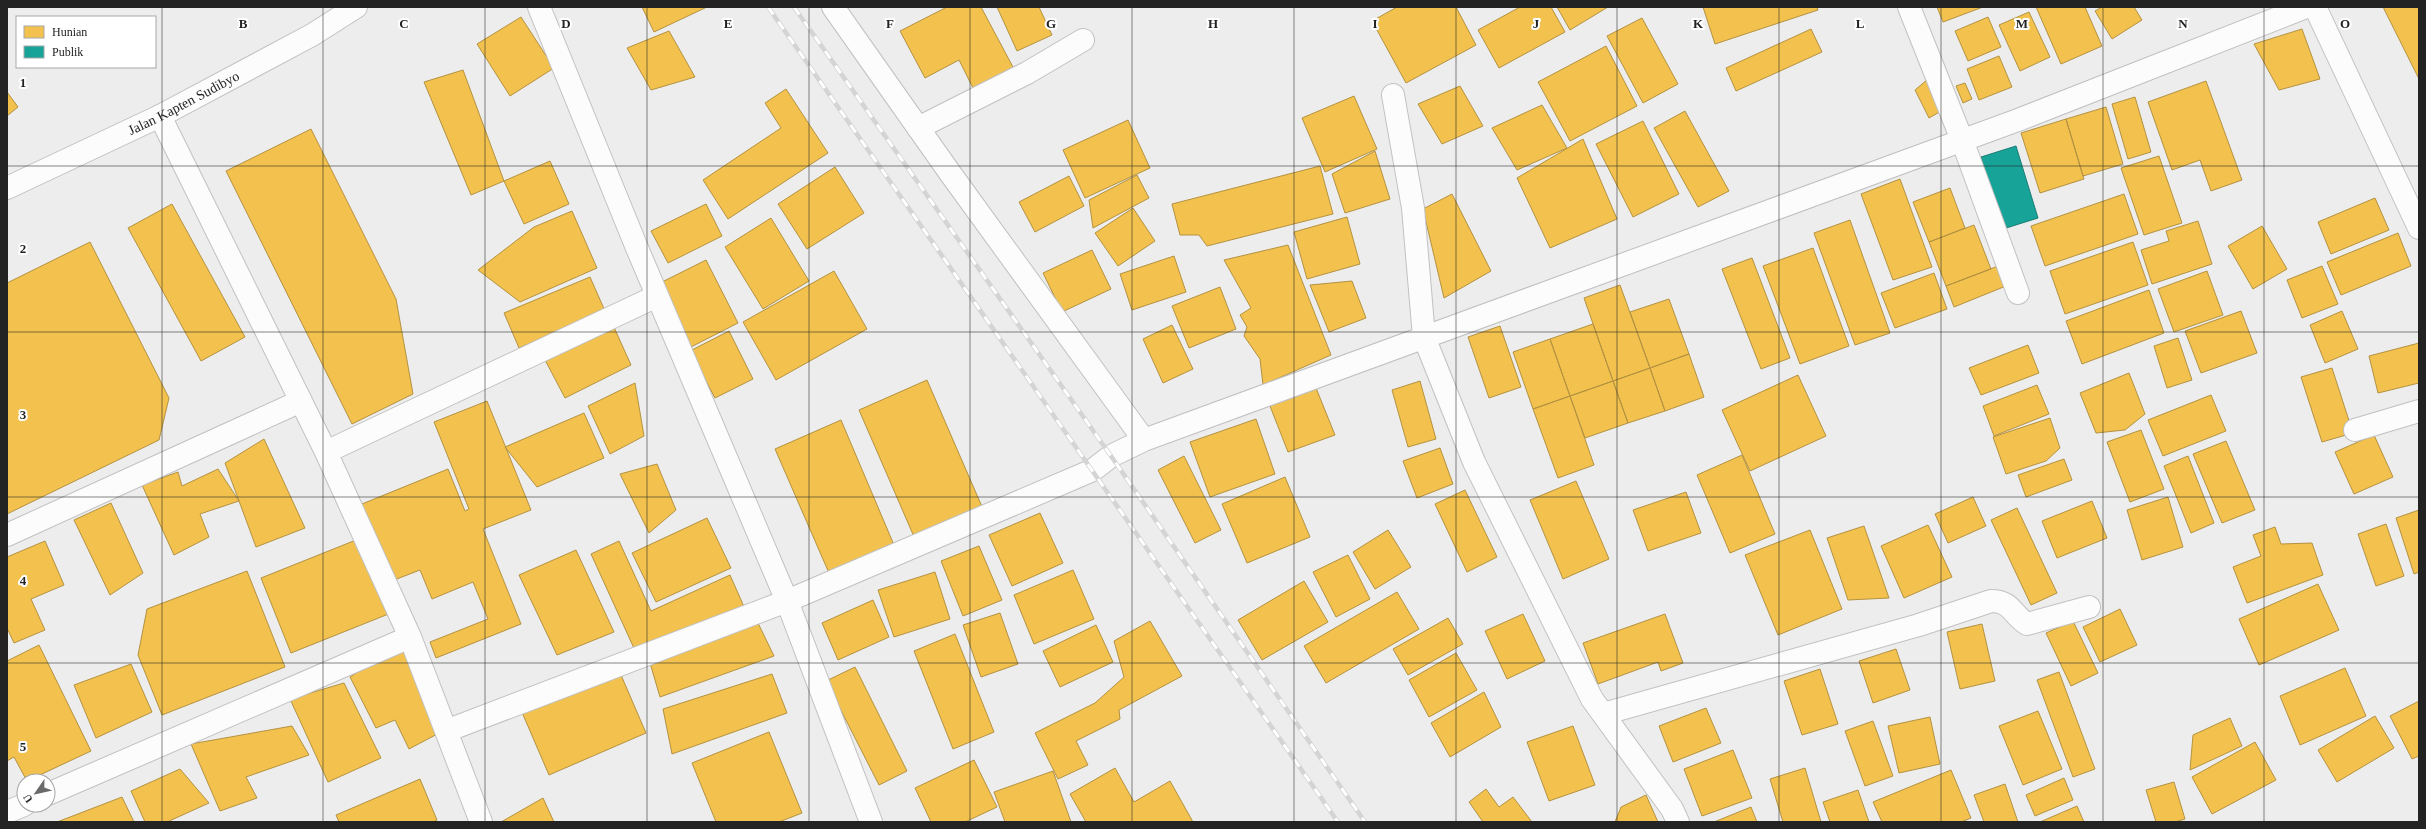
<svg xmlns="http://www.w3.org/2000/svg" width="2426" height="829" viewBox="0 0 2426 829" font-family="'Times New Roman',serif">
<style>
.homes{fill:#f2c14e;stroke:#b49241}
.public{fill:#17a398;stroke:#1a7d75}
.lines{fill:none;stroke-linecap:round;stroke-linejoin:round}
.minor-casing{stroke:#c0c1c0;stroke-width:24}
.major-casing{stroke:#c0c1c0;stroke-width:24}
.minor{stroke:#fcfcfc;stroke-width:22}
.major{stroke:#fcfcfc;stroke-width:22}
.rail-casing{stroke:#d3d4d3;stroke-width:4.5}
.rail{stroke:#fff;stroke-width:3;stroke-dasharray:9;stroke-linecap:butt}
.grid{fill:none;stroke:#222322;stroke-width:1;stroke-opacity:0.55}
.labels{text-anchor:middle;stroke-width:4;stroke-linejoin:round;paint-order:stroke}
.street-label{font-size:14px;fill:#222322;stroke:#fff}
.grid-label{font-size:13px;text-anchor:middle;font-weight:bold;fill:#222322;stroke:#fff;stroke-width:4;stroke-linejoin:round;paint-order:stroke}
</style>
<rect width="100%" height="100%" fill="#ecedec"/>
<path class="homes" d="M 642,7 L 707,7 L 654,32 Z
M 947,7 L 981,7 L 1014,69 L 974,90 L 959,60 L 925,78 L 900,31 Z
M 997,7 L 1039,7 L 1052,35 L 1017,51 Z
M 1397,7 L 1456,7 L 1476,45 L 1406,83 L 1372,21 Z
M 1520,7 L 1551,7 L 1565,32 L 1499,68 L 1478,30 Z
M 1557,7 L 1608,7 L 1570,30 Z
M 1703,7 L 1817,7 L 1818,10 L 1715,44 Z
M 1937,7 L 1983,7 L 1943,22 Z
M 2036,7 L 2085,7 L 2102,46 L 2061,64 Z
M 2102,7 L 2134,7 L 2142,20 L 2112,39 L 2095,11 Z
M 2383,7 L 2419,7 L 2419,79 Z
M 2029,12 L 2050,57 L 2020,71 L 1999,25 Z
M 521,17 L 554,68 L 510,96 L 477,44 Z
M 1988,17 L 2001,47 L 1968,61 L 1955,31 Z
M 1642,18 L 1678,84 L 1643,103 L 1607,36 Z
M 1811,29 L 1822,52 L 1736,91 L 1726,68 Z
M 2302,29 L 2320,79 L 2279,90 L 2254,44 Z
M 669,31 L 695,77 L 651,90 L 627,48 Z
M 1606,46 L 1637,106 L 1570,141 L 1538,82 Z
M 1999,56 L 2012,87 L 1979,100 L 1967,69 Z
M 463,70 L 504,181 L 471,195 L 424,82 Z
M 1928,79 L 1943,110 L 1929,118 L 1915,90 Z
M 2206,81 L 2242,180 L 2211,191 L 2200,160 L 2172,170 L 2148,102 Z
M 1965,83 L 1972,99 L 1963,103 L 1956,86 Z
M 1460,86 L 1483,126 L 1442,144 L 1418,104 Z
M 786,89 L 828,153 L 728,219 L 703,180 L 781,128 L 765,103 Z
M 7,92 L 18,107 L 7,116 Z
M 1354,96 L 1377,149 L 1325,172 L 1302,118 Z
M 2135,97 L 2151,152 L 2128,159 L 2112,104 Z
M 1542,105 L 1567,148 L 1517,170 L 1492,128 Z
M 2106,107 L 2123,164 L 2083,176 L 2066,119 Z
M 1685,111 L 1729,191 L 1698,207 L 1654,128 Z
M 2066,119 L 2084,179 L 2040,193 L 2021,133 Z
M 1128,120 L 1150,168 L 1085,198 L 1063,150 Z
M 1643,121 L 1679,194 L 1633,217 L 1596,144 Z
M 311,129 L 396,299 L 413,394 L 352,424 L 226,171 Z
M 1583,139 L 1617,219 L 1550,248 L 1517,178 Z
M 1375,151 L 1390,199 L 1345,213 L 1332,174 Z
M 2159,156 L 2182,223 L 2144,235 L 2121,168 Z
M 550,161 L 569,204 L 524,224 L 504,181 Z
M 1320,166 L 1333,214 L 1207,246 L 1199,235 L 1180,235 L 1172,204 Z
M 835,167 L 864,213 L 807,249 L 778,204 Z
M 1137,175 L 1149,198 L 1093,228 L 1089,200 Z
M 1069,176 L 1084,206 L 1035,232 L 1019,202 Z
M 1900,179 L 1932,267 L 1893,280 L 1861,194 Z
M 1950,188 L 1965,228 L 1929,242 L 1913,202 Z
M 1452,194 L 1491,271 L 1444,298 L 1423,209 Z
M 2124,194 L 2138,234 L 2045,266 L 2031,226 Z
M 2375,198 L 2389,230 L 2331,254 L 2318,222 Z
M 172,204 L 245,337 L 201,361 L 128,228 Z
M 706,204 L 722,236 L 668,263 L 651,231 Z
M 1133,208 L 1155,241 L 1118,266 L 1095,233 Z
M 572,211 L 597,268 L 520,302 L 478,270 L 534,227 Z
M 1347,217 L 1360,264 L 1307,279 L 1294,232 Z
M 771,218 L 809,281 L 763,309 L 725,247 Z
M 1850,220 L 1890,333 L 1855,345 L 1814,233 Z
M 2198,221 L 2212,264 L 2152,284 L 2141,250 L 2169,241 L 2166,231 Z
M 1974,225 L 1991,269 L 1946,286 L 1929,242 Z
M 2262,226 L 2287,269 L 2253,289 L 2228,246 Z
M 2398,233 L 2411,266 L 2341,295 L 2327,262 Z
M 90,242 L 169,398 L 159,440 L 7,514 L 7,283 Z
M 2133,242 L 2148,285 L 2065,314 L 2050,271 Z
M 1288,245 L 1331,355 L 1263,385 L 1260,359 L 1244,336 L 1247,327 L 1240,315 L 1251,308 L 1224,260 Z
M 1813,248 L 1849,346 L 1800,364 L 1763,266 Z
M 1092,250 L 1111,289 L 1062,312 L 1043,273 Z
M 1174,256 L 1186,292 L 1132,310 L 1120,274 Z
M 1752,258 L 1790,358 L 1761,369 L 1722,269 Z
M 706,260 L 738,323 L 687,349 L 654,286 Z
M 1998,266 L 2006,286 L 1954,307 L 1946,286 Z
M 2322,266 L 2338,304 L 2302,318 L 2287,280 Z
M 834,271 L 867,329 L 776,380 L 743,322 Z
M 2207,271 L 2223,315 L 2174,332 L 2158,289 Z
M 1934,273 L 1947,309 L 1895,328 L 1881,293 Z
M 590,277 L 605,311 L 519,348 L 504,313 Z
M 1352,281 L 1366,318 L 1329,332 L 1310,285 Z
M 1620,285 L 1650,368 L 1613,381 L 1584,298 Z
M 1220,287 L 1236,329 L 1189,348 L 1172,306 Z
M 2149,290 L 2164,333 L 2082,364 L 2066,321 Z
M 1669,299 L 1689,354 L 1650,368 L 1630,312 Z
M 2241,311 L 2257,353 L 2201,373 L 2185,331 Z
M 2342,311 L 2358,349 L 2325,363 L 2310,325 Z
M 1593,324 L 1613,381 L 1570,396 L 1550,339 Z
M 613,325 L 631,365 L 565,398 L 544,358 Z
M 1172,325 L 1193,369 L 1163,383 L 1143,339 Z
M 1500,326 L 1521,387 L 1489,398 L 1468,337 Z
M 729,331 L 753,379 L 715,398 L 690,351 Z
M 2178,338 L 2192,380 L 2167,388 L 2154,346 Z
M 1550,339 L 1570,396 L 1533,409 L 1513,352 Z
M 2419,343 L 2419,383 L 2378,393 L 2369,356 Z
M 2028,345 L 2039,373 L 1981,395 L 1969,368 Z
M 1689,354 L 1704,397 L 1665,411 L 1650,368 Z
M 1650,368 L 1665,411 L 1628,423 L 1613,381 Z
M 2332,368 L 2353,433 L 2322,442 L 2301,377 Z
M 2129,373 L 2145,414 L 2125,430 L 2096,433 L 2080,393 Z
M 1798,375 L 1826,436 L 1750,471 L 1722,410 Z
M 927,380 L 983,509 L 915,539 L 859,410 Z
M 1420,381 L 1436,439 L 1408,447 L 1392,390 Z
M 1613,381 L 1628,423 L 1585,438 L 1570,396 Z
M 635,383 L 644,436 L 610,454 L 588,406 Z
M 1314,383 L 1335,435 L 1288,452 L 1268,401 Z
M 2037,385 L 2049,414 L 1994,436 L 1983,406 Z
M 2211,395 L 2226,431 L 2163,456 L 2148,420 Z
M 1570,396 L 1594,465 L 1558,478 L 1533,409 Z
M 487,401 L 531,510 L 483,529 L 521,624 L 436,658 L 430,642 L 488,619 L 473,582 L 432,599 L 420,570 L 389,582 L 357,506 L 448,469 L 465,511 L 469,509 L 434,422 Z
M 584,413 L 604,458 L 537,487 L 505,447 Z
M 2050,418 L 2060,448 L 2046,461 L 2006,474 L 1993,437 Z
M 1256,419 L 1275,474 L 1210,497 L 1190,442 Z
M 841,420 L 894,545 L 829,573 L 775,449 Z
M 2141,430 L 2164,489 L 2130,502 L 2107,442 Z
M 2374,435 L 2393,477 L 2354,494 L 2335,452 Z
M 264,439 L 305,528 L 256,547 L 225,463 Z
M 2226,441 L 2255,510 L 2222,523 L 2193,454 Z
M 1440,448 L 1453,484 L 1417,498 L 1403,461 Z
M 1742,455 L 1775,534 L 1730,553 L 1697,475 Z
M 1184,456 L 1221,530 L 1195,543 L 1158,470 Z
M 2188,456 L 2214,523 L 2191,533 L 2164,466 Z
M 2064,459 L 2072,480 L 2026,497 L 2018,475 Z
M 657,464 L 676,510 L 649,533 L 620,474 Z
M 218,469 L 239,501 L 200,514 L 209,537 L 174,555 L 142,485 L 178,472 L 182,486 Z
M 1285,477 L 1310,537 L 1247,563 L 1222,504 Z
M 1576,481 L 1609,559 L 1563,579 L 1530,500 Z
M 1465,490 L 1497,557 L 1467,572 L 1435,504 Z
M 1686,492 L 1701,533 L 1648,551 L 1633,510 Z
M 1973,497 L 1986,526 L 1948,543 L 1935,514 Z
M 2168,497 L 2183,547 L 2142,560 L 2127,510 Z
M 2092,501 L 2107,538 L 2057,558 L 2042,521 Z
M 111,503 L 143,573 L 110,595 L 74,520 Z
M 2017,508 L 2057,593 L 2031,605 L 1991,520 Z
M 2419,510 L 2419,572 L 2414,574 L 2396,518 Z
M 1040,513 L 1063,563 L 1012,586 L 989,535 Z
M 707,518 L 731,568 L 656,602 L 632,553 Z
M 2386,524 L 2404,576 L 2376,586 L 2358,534 Z
M 1928,525 L 1952,577 L 1904,598 L 1881,546 Z
M 1864,526 L 1889,598 L 1848,600 L 1827,538 Z
M 2275,527 L 2281,544 L 2312,543 L 2323,575 L 2247,603 L 2233,567 L 2261,556 L 2253,535 Z
M 1388,530 L 1411,567 L 1375,589 L 1353,552 Z
M 1810,530 L 1842,609 L 1778,635 L 1745,555 Z
M 361,538 L 391,613 L 291,653 L 261,578 Z
M 45,541 L 64,585 L 31,599 L 45,630 L 14,643 L 7,628 L 7,557 Z
M 619,541 L 651,611 L 730,575 L 745,609 L 638,657 L 591,554 Z
M 979,546 L 1002,600 L 963,616 L 941,561 Z
M 576,550 L 614,632 L 557,655 L 519,575 Z
M 1348,555 L 1370,599 L 1336,617 L 1313,572 Z
M 1073,570 L 1094,619 L 1034,644 L 1014,595 Z
M 247,571 L 285,667 L 162,715 L 138,655 L 147,609 Z
M 935,572 L 950,619 L 894,637 L 878,590 Z
M 1304,581 L 1328,622 L 1262,660 L 1238,620 Z
M 2318,584 L 2339,630 L 2259,665 L 2239,619 Z
M 1397,592 L 1419,629 L 1326,683 L 1304,646 Z
M 873,600 L 889,637 L 838,660 L 822,623 Z
M 2120,609 L 2137,645 L 2100,662 L 2083,627 Z
M 1000,613 L 1018,664 L 981,677 L 963,625 Z
M 1523,614 L 1545,661 L 1507,679 L 1485,631 Z
M 1665,614 L 1683,663 L 1661,671 L 1658,662 L 1598,684 L 1583,643 Z
M 1448,618 L 1463,644 L 1408,675 L 1393,649 Z
M 1150,621 L 1182,676 L 1119,710 L 1120,719 L 1076,741 L 1088,765 L 1058,779 L 1035,733 L 1095,703 L 1124,677 L 1114,641 Z
M 2073,621 L 2098,673 L 2071,686 L 2046,633 Z
M 758,623 L 774,656 L 660,697 L 650,663 Z
M 1982,624 L 1995,681 L 1960,689 L 1947,632 Z
M 1096,625 L 1113,662 L 1060,687 L 1043,651 Z
M 955,634 L 994,732 L 953,749 L 914,651 Z
M 402,642 L 443,731 L 409,749 L 395,720 L 376,728 L 350,677 Z
M 39,645 L 91,751 L 27,781 L 14,757 L 7,761 L 7,661 Z
M 1896,649 L 1910,690 L 1873,703 L 1859,661 Z
M 1456,653 L 1477,690 L 1429,717 L 1409,680 Z
M 131,664 L 152,712 L 96,738 L 74,685 Z
M 855,667 L 907,771 L 879,785 L 826,681 Z
M 618,668 L 646,733 L 549,775 L 521,710 Z
M 2345,668 L 2366,716 L 2300,745 L 2280,696 Z
M 1820,669 L 1838,724 L 1802,735 L 1784,681 Z
M 2059,672 L 2095,769 L 2073,777 L 2037,680 Z
M 772,674 L 787,713 L 672,754 L 663,709 Z
M 344,683 L 381,758 L 328,782 L 290,699 Z
M 1484,692 L 1501,727 L 1450,757 L 1431,723 Z
M 2419,701 L 2419,756 L 2412,759 L 2390,716 Z
M 1706,708 L 1721,743 L 1673,762 L 1659,726 Z
M 2038,711 L 2062,769 L 2023,785 L 1999,726 Z
M 2375,716 L 2394,748 L 2337,782 L 2318,750 Z
M 1930,717 L 1940,764 L 1899,773 L 1888,726 Z
M 2230,718 L 2242,746 L 2190,770 L 2193,735 Z
M 1873,721 L 1893,776 L 1865,786 L 1845,731 Z
M 292,726 L 309,755 L 246,777 L 257,798 L 220,811 L 191,744 Z
M 1573,726 L 1595,785 L 1549,801 L 1527,742 Z
M 769,732 L 802,813 L 779,822 L 716,822 L 692,763 Z
M 2255,742 L 2276,780 L 2212,814 L 2192,777 Z
M 1733,750 L 1752,798 L 1702,816 L 1684,769 Z
M 974,760 L 997,807 L 965,822 L 931,822 L 915,788 Z
M 1115,768 L 1134,802 L 1170,781 L 1193,822 L 1086,822 L 1070,794 Z
M 1805,768 L 1821,822 L 1783,822 L 1770,779 Z
M 180,769 L 209,803 L 167,822 L 145,822 L 131,791 Z
M 1951,770 L 1971,818 L 1961,822 L 1882,822 L 1873,802 Z
M 1053,771 L 1071,822 L 1005,822 L 994,792 Z
M 2064,778 L 2073,800 L 2035,816 L 2026,795 Z
M 420,779 L 437,820 L 433,822 L 339,822 L 336,815 Z
M 2174,782 L 2185,819 L 2175,822 L 2156,822 L 2146,790 Z
M 2005,784 L 2018,822 L 1984,822 L 1974,795 Z
M 1486,789 L 1499,807 L 1513,797 L 1532,822 L 1483,822 L 1469,802 Z
M 1858,790 L 1869,822 L 1830,822 L 1823,802 Z
M 1646,795 L 1658,822 L 1615,822 L 1621,807 Z
M 122,797 L 134,822 L 57,822 Z
M 543,798 L 554,822 L 501,822 Z
M 2077,806 L 2084,822 L 2040,822 Z
M 1751,807 L 1757,822 L 1714,822 Z"/>
<path class="public" d="M 2016,146 L 2038,218 L 2003,229 L 1981,157 Z"/>
<g class="lines">
<g class="minor-casing">
<path id="minor" d="M 539,7 L 637,248 L 787,601 L 871,822
M 833,7 L 950,173 L 1144,440
M 1909,7 L 1962,140 L 2018,293
M 2315,7 L 2419,228
M 1393,95 L 1413,208 L 1424,337 L 1474,462 L 1592,699 L 1672,809 L 1678,822
M 160,116 L 326,452 L 410,637 L 481,822
M 918,128 L 1027,73 L 1083,40
M 2355,430 L 2419,411
M 326,452 L 657,296
M 7,535 L 301,401
M 1603,714 L 1919,625 L 1991,601 C 2012,601 2012,615 2027,624 L 2089,607
M 446,731 L 787,601 L 1093,470 L 1111,456 L 1144,440 L 2018,120 L 2306,7
M 48,794 L 410,637
M 7,812 L 24,805"/>
</g>
<g class="major-casing">
<g id="major">
<path id="s1" d="M 7,188 L 160,116 L 312,35 L 356,7"/>
</g>
</g>
<use href="#minor" class="minor"/>
<use href="#major" class="major"/>
<g class="rail-casing">
<path id="rail" d="M 768,7 L 1338,822
M 794,7 L 1111,456 L 1365,822"/>
</g>
<use href="#rail" class="rail"/>
</g>
<path class="grid" d="M 162,7 L 162,822M 323,7 L 323,822M 485,7 L 485,822M 647,7 L 647,822M 809,7 L 809,822M 970,7 L 970,822M 1132,7 L 1132,822M 1294,7 L 1294,822M 1456,7 L 1456,822M 1617,7 L 1617,822M 1779,7 L 1779,822M 1941,7 L 1941,822M 2103,7 L 2103,822M 2264,7 L 2264,822M 7,166 L 2419,166M 7,332 L 2419,332M 7,497 L 2419,497M 7,663 L 2419,663"/>
<g class="labels">
<g class="street-label">
<text dy="5" stroke="none"><textPath href="#s1" startOffset="196">Jalan Kapten Sudibyo</textPath></text>
</g>
</g>
<g class="grid-label">
<text x="243" y="28">B</text>
<text x="404" y="28">C</text>
<text x="566" y="28">D</text>
<text x="728" y="28">E</text>
<text x="890" y="28">F</text>
<text x="1051" y="28">G</text>
<text x="1213" y="28">H</text>
<text x="1375" y="28">I</text>
<text x="1536" y="28">J</text>
<text x="1698" y="28">K</text>
<text x="1860" y="28">L</text>
<text x="2022" y="28">M</text>
<text x="2183" y="28">N</text>
<text x="2345" y="28">O</text>
<text x="23" y="87">1</text>
<text x="23" y="253">2</text>
<text x="23" y="419">3</text>
<text x="23" y="585">4</text>
<text x="23" y="751">5</text>
</g>
<rect width="2426" height="829" fill="none" stroke="#222322" stroke-width="16"/>
<rect x="16" y="16" width="140" height="52" fill="#ffffff" stroke="#a7a7a7"/>
<rect x="24" y="26" width="20" height="12" fill="#f2c14e" stroke="#a7a7a7"/>
<text x="52" y="36" font-size="12" fill="#222322">Hunian</text>
<rect x="24" y="46" width="20" height="12" fill="#17a398" stroke="#a7a7a7"/>
<text x="52" y="56" font-size="12" fill="#222322">Publik</text>
<g transform="translate(36 793) rotate(236)"><circle r="19" fill="#ffffff" stroke="#a7a7a7"/>
<path d="M0-3L7 15L0 10L-7 15Z" fill="#696a69"/>
<text y="-6" font-size="11" font-weight="bold" text-anchor="middle" fill="#222322">U</text>
</g>
</svg>
